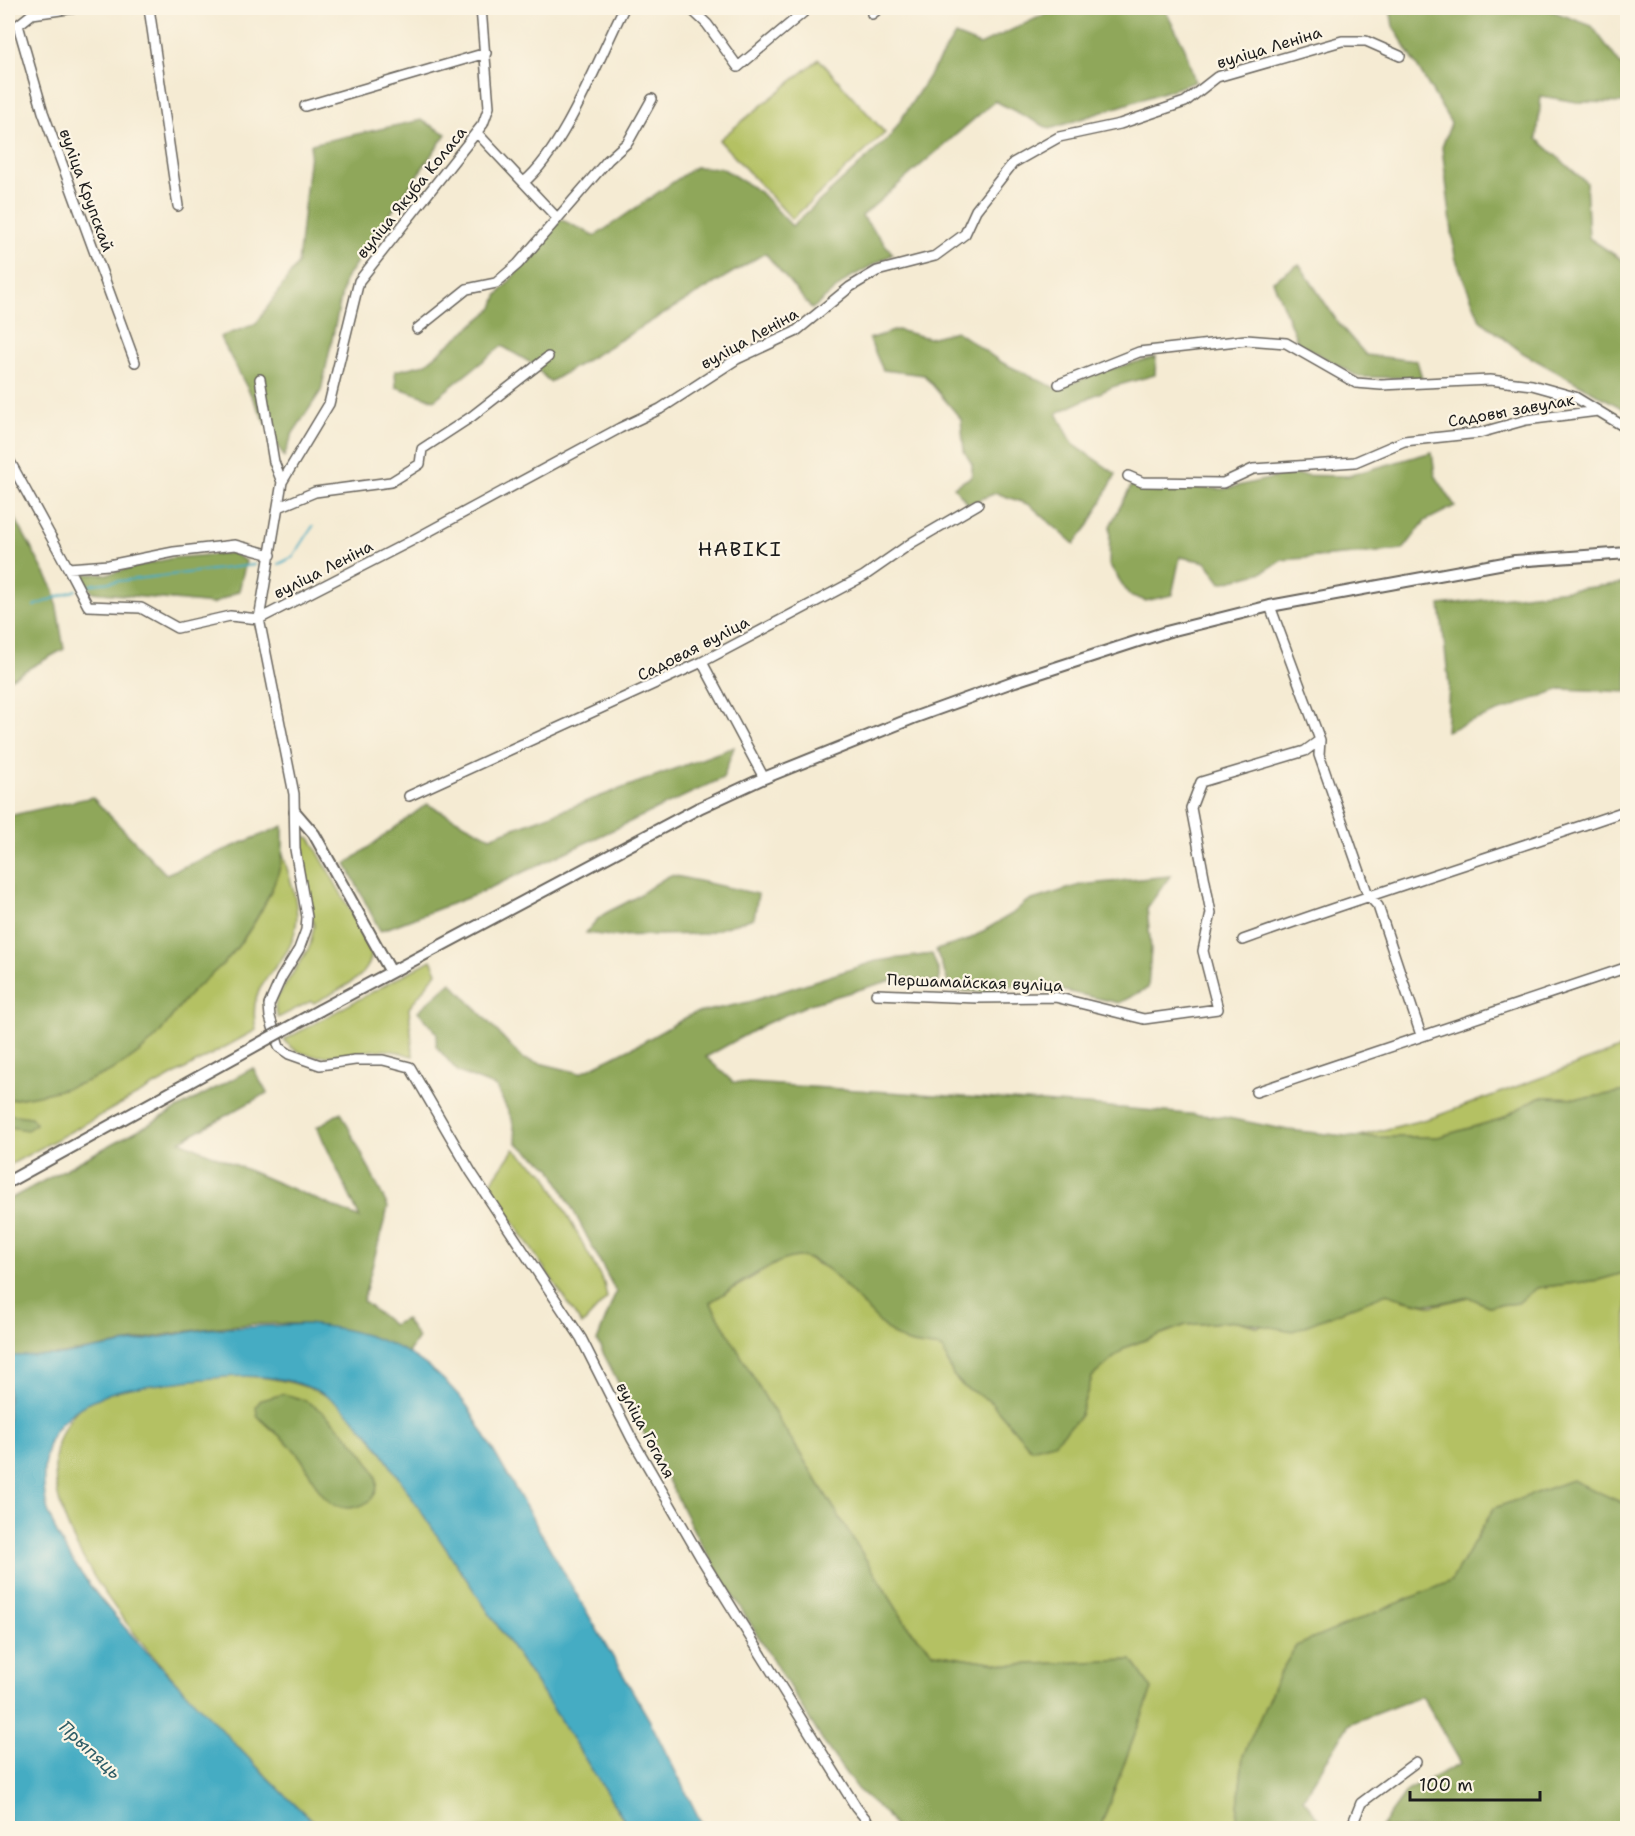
<svg xmlns="http://www.w3.org/2000/svg" width="1635" height="1836" viewBox="0 0 1635 1836" font-family="'Shantell Sans',sans-serif">
<style>
.green{fill:#b4c164;stroke:#686e40;stroke-width:1.5}
.forest{fill:#8fa75a;stroke:#56623b;stroke-width:1.5}
.water{fill:#44acc3;stroke:#306470;stroke-width:1.5}
.lines{fill:none;stroke-linecap:round;stroke-linejoin:round}
.stream{stroke:#44acc3;stroke-width:2}
.minor-casing{stroke:#68645c;stroke-width:12}
.major-casing{stroke:#68645c;stroke-width:14}
.minor{stroke:#fff;stroke-width:9}
.major{stroke:#fff;stroke-width:10}
.major-bridge-casing{stroke:#68645c;stroke-width:14;stroke-linecap:butt}
.major-bridge{stroke:#fff;stroke-width:10}
.labels{text-anchor:middle;stroke-width:4.5;stroke-linejoin:round;paint-order:stroke}
.street-label{font-size:16px;fill:#1c1c1c;stroke:#fcf5e5}
.water-label{font-size:18px;font-style:italic;fill:#2e5d67;stroke:#fcf5e5}
.quarter-label{font-size:20px;letter-spacing:1.5px;fill:#1c1c1c;stroke:#fcf5e5}
</style>
<rect width="100%" height="100%" fill="#fcf5e5"/>
<filter id="ink" filterUnits="userSpaceOnUse"><feTurbulence type="fractalNoise" baseFrequency=".0167" numOctaves="2"/><feDisplacementMap in="SourceGraphic" scale="12" xChannelSelector="R" yChannelSelector="G"/><feConvolveMatrix kernelMatrix="1 2 1 2 8 2 1 2 1" color-interpolation-filters="sRGB"/></filter>
<filter id="wash" filterUnits="userSpaceOnUse"><feTurbulence type="fractalNoise" baseFrequency=".008" numOctaves="4" result="noise"/><feDisplacementMap in="SourceGraphic" scale="24" xChannelSelector="R" yChannelSelector="G"/><feGaussianBlur stdDeviation="1.35" result="paint"/><feColorMatrix in="noise" values="0 0 0 0 0 0 0 0 0 0 0 0 0 0 0 0 0 1.4 0 .05"/><feComposite in="paint" operator="in"/></filter>
<g filter="url(#wash)">
<rect width="100%" height="100%" fill="#f5ebd3"/>
<path class="green" d="M 819,59 L 885,133 L 792,219 L 719,140 Z
M 301,836 L 310,838 L 368,942 C 384,974 336,990 314,1003 L 311,1001 L 278,1018 L 275,1007 L 277,998 L 310,946 L 314,926 L 298,845 Z
M 283,854 C 289,877 300,903 296,926 C 290,970 245,975 256,1030 L 8,1166 L 8,1100 C 60,1093 120,1077 157,1036 C 169,1022 178,1006 191,993 C 201,982 214,973 225,962 C 251,934 275,892 283,854 Z
M 431,960 L 437,972 L 409,1008 L 413,1056 C 404,1054 394,1050 385,1050 C 352,1048 310,1071 284,1040 Z
M 1627,1046 L 1627,1091 L 1587,1098 L 1539,1097 L 1501,1119 L 1438,1137 L 1356,1137 L 1434,1117 Z
M 514,1149 L 545,1174 L 604,1283 L 607,1298 L 582,1325 L 489,1185 Z
M 801,1256 L 828,1269 L 878,1320 L 905,1342 L 942,1348 L 953,1375 L 964,1387 L 990,1401 L 1031,1449 L 1079,1418 L 1092,1377 L 1126,1347 L 1186,1325 L 1237,1321 L 1258,1327 L 1387,1293 L 1405,1300 L 1432,1306 L 1469,1297 L 1488,1306 L 1518,1303 L 1536,1288 L 1599,1280 L 1627,1272 L 1627,1505 L 1572,1481 L 1494,1508 L 1451,1581 L 1296,1646 L 1280,1673 L 1243,1756 L 1236,1828 L 1100,1828 L 1152,1689 L 1132,1660 L 1010,1665 L 934,1653 L 908,1627 L 766,1399 L 710,1302 L 782,1260 Z
M 237,1375 C 276,1378 311,1383 343,1406 C 355,1415 365,1430 374,1441 L 552,1707 L 629,1828 L 321,1828 C 276,1789 235,1743 193,1700 C 136,1640 0,1488 79,1408 C 117,1380 190,1381 237,1375 Z"/>
<path class="forest" d="M 1058,8 L 1164,8 L 1185,48 L 1195,82 L 1050,129 L 995,101 L 862,216 L 893,254 L 849,278 L 812,309 L 765,253 L 550,382 L 531,363 L 502,346 L 434,400 L 396,387 L 395,371 L 425,364 L 493,308 L 497,296 L 560,219 L 595,236 L 695,167 L 722,168 L 760,192 L 792,226 L 890,137 L 955,35 L 980,45 Z
M 1390,8 L 1544,8 L 1592,26 L 1624,69 L 1626,103 L 1577,102 L 1541,96 L 1537,139 L 1586,182 L 1589,238 L 1627,263 L 1627,411 L 1523,353 L 1480,320 L 1455,257 L 1442,147 L 1451,123 L 1393,26 Z
M 421,120 L 446,134 L 345,279 L 321,391 L 293,433 L 284,457 L 220,337 L 256,324 L 298,263 L 311,144 Z
M 1299,264 L 1339,324 L 1366,355 L 1417,361 L 1422,378 L 1359,377 L 1298,343 L 1273,281 Z
M 897,330 L 929,338 L 956,331 L 1001,362 L 1057,389 L 1103,371 L 1156,357 L 1155,375 L 1112,387 L 1057,413 L 1073,444 L 1116,474 L 1089,525 L 1074,544 L 1030,505 L 996,493 L 968,504 L 954,487 L 972,476 L 972,464 L 964,451 L 961,419 L 924,375 L 883,370 L 869,339 Z
M 1432,452 L 1435,475 L 1455,506 L 1425,521 L 1403,550 L 1282,560 L 1263,572 L 1221,583 L 1206,562 L 1180,557 L 1172,595 L 1146,601 L 1129,595 L 1109,564 L 1110,526 L 1131,486 L 1224,489 L 1286,475 L 1347,476 Z
M 8,505 L 54,590 L 64,649 L 8,680 Z
M 232,553 L 246,561 L 239,591 L 213,604 L 92,592 L 80,574 L 108,574 L 172,558 Z
M 1627,583 L 1627,692 L 1561,689 L 1446,731 L 1449,685 L 1440,605 Z
M 734,747 L 723,778 L 475,895 L 380,931 L 346,864 L 427,804 L 490,837 Z
M 92,797 L 166,874 L 283,826 C 283,839 284,851 281,863 C 273,895 247,938 225,962 C 214,973 201,982 191,993 C 178,1006 169,1022 157,1036 C 120,1077 60,1093 8,1100 L 8,816 Z
M 671,875 L 758,894 L 754,918 L 703,934 L 610,936 L 586,933 C 603,910 608,913 631,900 C 645,892 656,882 671,875 Z
M 1170,876 L 1147,908 L 1151,949 L 1148,988 L 1119,1003 L 1028,983 L 984,992 L 951,990 L 936,950 L 968,940 L 1012,914 L 1026,902 L 1080,885 Z
M 932,954 L 939,972 L 939,982 L 899,978 L 810,1004 L 765,1024 L 706,1057 L 733,1082 L 1087,1105 L 1223,1117 L 1288,1130 L 1356,1137 L 1438,1137 L 1501,1119 L 1539,1097 L 1587,1098 L 1627,1091 L 1627,1272 L 1599,1280 L 1536,1288 L 1518,1303 L 1488,1306 L 1469,1297 C 1432,1306 1423,1307 1387,1293 L 1293,1331 L 1237,1321 L 1186,1325 L 1126,1347 L 1092,1377 L 1079,1418 L 1054,1443 L 1031,1449 L 990,1401 L 964,1387 L 953,1375 L 942,1348 C 931,1346 916,1346 906,1342 C 873,1329 835,1258 800,1257 C 777,1256 731,1290 710,1302 L 766,1399 L 908,1627 L 934,1653 L 1010,1665 L 1132,1660 L 1152,1689 L 1100,1828 L 895,1828 L 886,1814 L 857,1789 L 824,1743 L 697,1537 L 597,1341 L 616,1292 L 551,1168 L 517,1143 L 512,1119 L 496,1087 L 458,1072 L 436,1046 L 437,1033 L 418,1011 L 451,982 L 523,1059 L 580,1073 L 643,1042 L 692,1014 L 749,1002 L 876,961 Z
M 253,1068 L 267,1093 L 180,1141 L 360,1218 L 317,1127 L 341,1112 L 388,1207 L 363,1301 L 393,1325 L 405,1319 L 418,1338 L 408,1353 C 328,1310 230,1322 144,1339 C 98,1348 54,1359 8,1356 L 8,1200 Z
M 8,1114 L 31,1117 L 36,1124 L 27,1130 L 10,1127 Z
M 284,1394 C 296,1397 307,1400 317,1408 C 335,1421 370,1456 376,1477 C 384,1504 348,1516 330,1502 C 315,1490 311,1472 300,1457 C 288,1440 270,1430 257,1415 L 256,1406 L 261,1400 Z
M 1572,1480 L 1627,1505 L 1627,1828 L 1380,1828 L 1407,1791 L 1461,1763 L 1422,1696 L 1349,1724 L 1303,1799 L 1327,1828 L 1236,1828 L 1243,1756 L 1280,1673 L 1296,1646 L 1451,1581 L 1494,1508 Z"/>
<path class="water" d="M 306,1324 C 374,1330 426,1352 468,1407 L 650,1721 L 704,1828 L 629,1828 L 552,1707 L 374,1441 C 356,1420 339,1400 313,1389 C 267,1369 217,1377 169,1383 C 148,1386 123,1387 103,1396 C 87,1402 73,1411 61,1423 C 44,1442 42,1472 45,1496 C 53,1563 156,1661 203,1710 C 241,1750 279,1792 321,1828 L 8,1828 L 8,1356 L 62,1355 L 206,1329 Z"/>
<g class="lines">
<path class="stream" d="M 279,564 L 293,557 L 313,526
M 82,588 L 94,584 L 254,565
M 34,606 L 76,590"/>
</g>
</g>
<g filter="url(#ink)">
<g class="lines">
<g class="minor-casing">
<path id="minor" d="M 75,8 L 32,14 L 18,25 L 43,112 L 135,362
M 149,8 L 178,206
M 481,8 L 489,107 L 483,124 L 359,281 L 329,404 L 282,482 L 259,619 L 294,794 L 295,849 L 307,917 L 306,930 L 299,949 L 281,978 L 269,1005 L 270,1017 L 279,1047 L 289,1054 L 320,1065 L 355,1060 L 383,1060 L 410,1067 L 471,1172 L 581,1338 L 632,1439 L 701,1558 L 856,1807 L 873,1828
M 690,8 L 707,24 L 738,67 L 805,11
M 872,14 L 880,8
M 305,106 L 486,53
M 478,134 L 557,218
M 524,182 C 565,148 599,57 624,8
M 417,329 L 467,289 L 496,283 L 518,264 L 608,160 L 628,142 L 652,99
M 260,379 L 274,462 L 282,482
M 1059,384 L 1139,352 L 1246,340 L 1286,343 L 1356,383 L 1381,385 L 1490,380 L 1532,385 L 1575,397 L 1628,429
M 8,458 L 68,568 L 109,565 L 174,552 L 235,545 L 271,555
M 1128,476 L 1142,482 L 1223,483 L 1253,469 L 1355,462 L 1404,441 L 1479,433 L 1526,420 L 1598,411
M 279,507 L 315,492 L 391,482 L 420,464 L 422,449 L 471,417 L 548,357
M 68,568 L 88,606 L 141,608 L 177,628 L 230,616 L 259,619
M 1270,606 L 1320,740 L 1319,755 L 1368,895 L 1378,906 L 1421,1035
M 259,619 L 413,540 L 620,428 L 660,409 L 737,359 L 795,332 L 850,287 L 877,271 L 935,256 L 965,234 L 976,210 L 1013,163 L 1059,137 L 1120,124 L 1185,102 L 1217,77 L 1342,41 L 1366,41 L 1400,56
M 702,662 L 764,778
M 409,796 L 702,662 L 864,576 L 913,542 L 978,504
M 1243,940 C 1370,894 1500,854 1628,810
M 876,994 L 977,998 L 1055,997 L 1144,1019 L 1218,1009 L 1203,951 L 1211,913 L 1191,808 L 1201,782 L 1305,751 L 1320,740
M 1256,1092 L 1628,967
M 1351,1828 L 1361,1803 L 1416,1762"/>
</g>
<g class="major-casing">
<path id="major" d="M 295,812 L 314,834 L 391,972
M 320,1010 L 699,808 L 764,778 L 913,718 L 1015,681 L 1166,632 L 1270,606 L 1515,561 L 1628,553"/>
</g>
<use href="#minor" class="minor"/>
<use href="#major" class="major"/>
<g class="major-bridge-casing">
<path id="major-bridge" d="M 8,1182 L 320,1010"/>
</g>
<use href="#major-bridge" class="major-bridge"/>
</g>
</g>
<g class="labels">
<g class="street-label">
<text transform="translate(1269 47) rotate(-17)" y="6">вуліца Леніна</text>
<text transform="translate(87 190) rotate(70)" y="6">вуліца Крупскай</text>
<text transform="translate(411 192) rotate(-51)" y="6">вуліца Якуба Коласа</text>
<text transform="translate(749 338) rotate(-29)" y="6">вуліца Леніна</text>
<text transform="translate(1511 410) rotate(-10)" y="6">Садовы завулак</text>
<text transform="translate(323 569) rotate(-27)" y="6">вуліца Леніна</text>
<text transform="translate(693 648) rotate(-27)" y="6">Садовая вуліца</text>
<text transform="translate(975 982) rotate(2)" y="6">Першамайская вуліца</text>
<text transform="translate(646 1430) rotate(62)" y="6">вуліца Гогаля</text>
</g>
<g class="water-label">
<text transform="translate(90 1750) rotate(43)" y="6">Прыпяць</text>
</g>
<g class="quarter-label">
<text x="740" y="556">НАВІКІ</text>
</g>
</g>
<rect width="1635" height="1836" fill="none" stroke="#fcf5e5" stroke-width="30"/>
<path d="M1410 1791v9h130v-9" fill="none" stroke="#1c1c1c" stroke-width="3"/>
<text x="1419" y="1791" font-size="18" fill="#1c1c1c" stroke="#fcf5e5" stroke-width="4.5" paint-order="stroke">100 m</text>
</svg>
